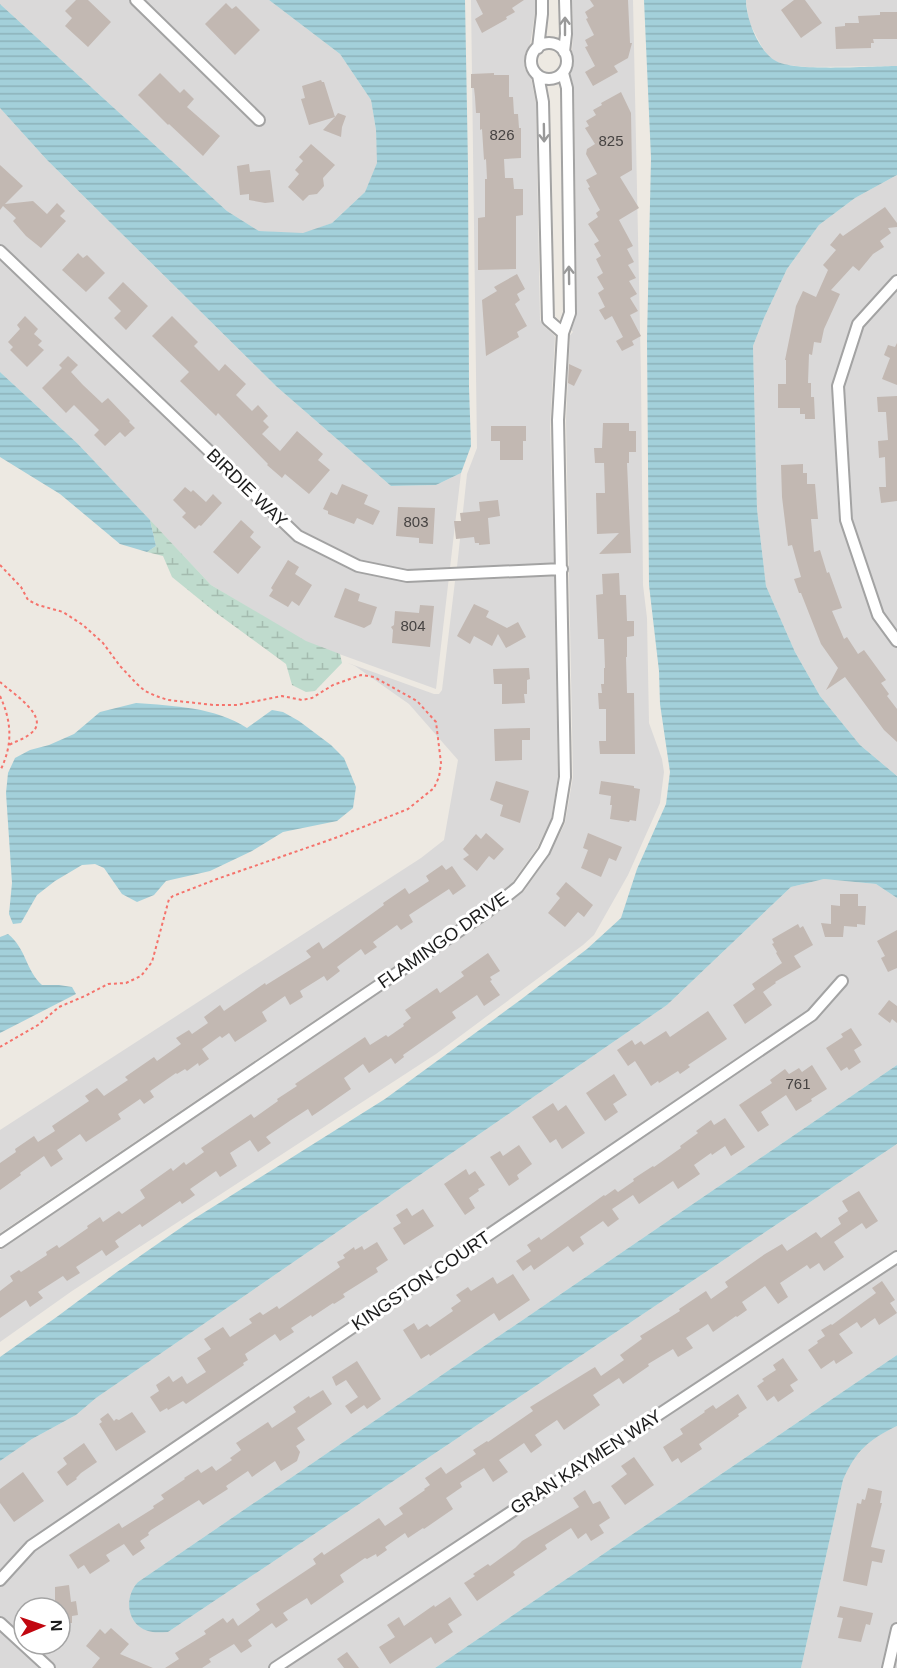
<svg xmlns="http://www.w3.org/2000/svg" width="897" height="1668" viewBox="0 0 897 1668" font-family="Arial,sans-serif">
<style>
.residential{fill:#dad9d9;fill-rule:evenodd}
.wetland{fill:url(#wetland-marsh)}
.water{fill:url(#water-rules)}
.building{fill:#c2b8b2}
.lines{fill:none;stroke-linecap:round;stroke-linejoin:round}
.street-casing{stroke:#a3a3a3;stroke-width:14}
.path{stroke:#f5736c;stroke-width:2;stroke-dasharray:3 3;stroke-linecap:butt}
.street{stroke:#fff;stroke-width:10}
.oneway{stroke:#999}
.labels{text-anchor:middle;stroke-width:6;stroke-linejoin:round;paint-order:stroke}
.number-label{font-size:15px;fill:#464342}
.street-label{font-size:18px;fill:#1c1c1c;stroke:#fff}
</style>
<defs>
<pattern id="wetland-marsh" width="20" height="14" patternUnits="userSpaceOnUse" patternTransform="scale(1.5)"><rect width="20" height="14" fill="#bfdbcd"/><path d="M1 5h8M5 5V1M11 12h8M15 12V8" fill="none" stroke="#a4bbaf"/></pattern>
<pattern id="water-rules" width="6" height="5" patternUnits="userSpaceOnUse" patternTransform="scale(1.5)"><rect width="6" height="5" fill="#a3d0da"/><path d="M0 2.5h6" fill="none" stroke="#8cb2ba"/></pattern>
</defs>
<rect width="100%" height="100%" fill="#ede9e2"/>
<path class="residential" d="M 0,0 L 269,0 L 340,54 L 371,100 L 376,130 L 378,163 L 365,192 L 332,223 L 303,234 L 259,231 L 227,211 L 0,4 Z
M 471,0 L 535,0 L 535,13 L 530,45 L 525,54 L 524,62 L 525,69 L 531,78 L 536,103 L 540,320 L 543,325 L 554,335 L 555,337 L 550,426 L 554,563 L 457,567 L 467,474 L 477,448 Z
M 572,0 L 633,0 L 641,377 L 643,585 L 647,618 L 649,723 L 662,759 L 664,772 L 660,803 L 628,875 L 594,935 L 583,945 L 436,1054 L 72,1291 L 0,1342 L 0,1250 L 492,917 L 524,891 L 550,854 L 565,823 L 573,777 L 566,420 L 570,335 L 573,332 L 571,330 L 577,312 L 574,88 L 570,74 L 574,62 L 572,51 L 573,34 Z
M 746,0 L 897,0 L 897,66 L 807,67 L 786,65 L 777,62 L 769,57 L 762,47 L 749,22 Z
M 0,108 L 47,160 L 277,387 L 391,486 L 436,485 L 461,473 L 436,689 L 306,642 L 211,585 L 77,443 L 0,372 Z
M 897,175 L 897,776 L 860,745 L 820,696 L 795,652 L 766,586 L 757,509 L 753,346 L 764,318 L 787,269 L 819,225 L 855,198 Z
M 554,576 L 558,777 L 551,819 L 537,848 L 512,883 L 482,907 L 0,1233 L 0,1130 L 421,858 L 444,840 L 458,760 L 409,704 L 355,666 L 348,663 L 434,694 L 439,694 L 442,690 L 455,581 Z
M 824,879 L 876,884 L 897,898 L 897,1065 L 138,1582 L 130,1612 L 133,1620 L 140,1627 L 168,1632 L 897,1144 L 897,1355 L 435,1668 L 0,1668 L 0,1461 L 32,1439 L 76,1415 L 96,1398 L 667,1005 L 791,887 ZM 24,1608 L 60,1608 L 60,1644 L 24,1644 Z
M 897,1426 L 897,1668 L 801,1668 L 843,1480 L 850,1463 L 867,1444 L 881,1434 Z"/>
<path class="wetland" d="M 150,520 L 211,585 L 306,641 L 340,654 L 342,663 L 315,691 L 306,692 L 292,685 L 286,664 L 215,612 L 172,577 L 163,556 L 147,552 L 156,546 Z"/>
<path class="water" d="M 269,0 L 465,0 L 468,166 L 469,387 L 471,446 L 461,473 L 436,485 L 391,486 L 277,387 L 47,160 L 0,108 L 0,4 L 227,211 L 259,231 L 303,233 L 332,223 L 365,192 L 377,163 L 376,130 L 371,100 L 340,54 Z
M 644,0 L 746,0 C 746,19 759,52 776,61 C 794,72 872,66 897,66 L 897,175 L 855,198 L 819,225 L 787,269 L 764,318 L 753,346 L 757,509 L 766,586 L 795,652 L 820,696 L 860,745 L 897,776 L 897,898 L 876,884 L 824,879 L 791,887 L 667,1005 L 96,1398 L 76,1415 L 32,1439 L 0,1461 L 0,1357 L 58,1316 L 117,1272 L 192,1220 L 385,1099 L 519,1001 L 587,949 L 621,918 L 637,869 L 666,804 L 670,772 L 660,704 L 659,671 L 649,585 L 647,339 L 651,158 Z
M 0,372 L 77,443 L 150,520 L 156,546 L 147,552 L 120,544 L 60,494 L 0,457 Z
M 136,703 C 174,706 215,707 247,728 L 272,710 L 283,712 L 299,721 L 331,745 L 344,758 L 356,787 L 353,808 L 337,821 L 283,832 L 252,851 L 210,871 L 166,881 L 154,895 L 137,902 L 122,894 L 104,868 L 95,864 L 82,865 L 55,881 L 37,895 L 21,923 L 13,924 L 9,914 L 12,883 L 6,793 L 8,773 L 15,758 L 30,750 L 49,745 L 74,734 L 100,712 Z
M 8,934 C 26,948 26,971 42,985 L 59,985 L 72,987 L 76,994 L 0,1033 L 0,937 Z
M 897,1065 L 897,1144 L 168,1632 C 161,1632 154,1633 148,1631 C 126,1624 124,1597 138,1582 Z
M 897,1355 L 897,1426 C 869,1439 855,1452 843,1480 L 801,1668 L 435,1668 Z"/>
<path class="building" d="M 76,0 L 88,0 L 111,22 L 88,47 L 65,26 L 72,18 L 65,11 Z
M 476,0 L 524,0 L 512,8 L 515,12 L 506,17 L 507,19 L 482,33 L 475,19 L 483,14 Z
M 590,0 L 628,0 L 630,43 L 632,43 L 628,58 L 614,66 L 618,72 L 593,86 L 585,72 L 595,66 L 585,47 L 588,46 L 585,40 L 594,35 L 586,19 L 588,18 L 585,12 L 594,6 Z
M 794,0 L 805,0 L 822,23 L 801,38 L 781,10 Z
M 226,3 L 232,9 L 236,6 L 260,30 L 235,55 L 205,24 Z
M 880,12 L 897,12 L 897,39 L 873,39 L 874,43 L 871,43 L 871,48 L 836,49 L 835,27 L 845,26 L 845,23 L 859,23 L 858,16 L 880,15 Z
M 160,73 L 180,93 L 184,89 L 194,99 L 187,107 L 220,136 L 203,156 L 169,124 L 168,125 L 138,95 Z
M 494,73 L 494,75 L 509,75 L 509,97 L 513,97 L 514,114 L 518,114 L 519,128 L 521,128 L 521,158 L 504,159 L 505,178 L 513,178 L 514,189 L 523,189 L 523,215 L 516,216 L 516,269 L 478,270 L 478,218 L 485,217 L 485,179 L 487,179 L 486,159 L 484,160 L 482,129 L 480,130 L 480,113 L 476,113 L 475,97 L 474,88 L 471,88 L 471,74 Z
M 321,80 L 322,82 L 324,82 L 335,117 L 338,113 L 346,116 L 342,127 L 341,137 L 323,130 L 335,117 L 309,125 L 301,99 L 305,98 L 302,86 Z
M 621,92 L 631,113 L 632,170 L 620,177 L 639,208 L 619,220 L 633,246 L 627,249 L 634,262 L 628,265 L 636,278 L 629,281 L 637,294 L 630,298 L 638,311 L 630,315 L 641,336 L 632,341 L 634,345 L 622,351 L 616,341 L 623,337 L 612,316 L 605,320 L 599,310 L 605,307 L 598,293 L 604,289 L 597,277 L 603,273 L 596,259 L 601,256 L 594,244 L 599,241 L 588,224 L 598,217 L 596,213 L 600,210 L 588,188 L 590,187 L 586,180 L 597,174 L 586,154 L 587,149 L 595,144 L 585,128 L 589,126 L 586,121 L 596,115 L 593,110 L 602,105 L 601,103 Z
M 311,144 L 335,165 L 323,178 L 324,186 L 317,194 L 309,195 L 303,201 L 288,187 L 299,174 L 295,170 L 303,161 L 299,157 Z
M 249,164 L 250,172 L 270,170 L 274,202 L 265,203 L 249,200 L 249,194 L 240,195 L 237,166 Z
M 0,165 L 23,186 L 5,204 L 33,201 L 47,214 L 57,203 L 65,211 L 60,216 L 66,221 L 41,248 L 26,236 L 13,221 L 16,218 L 3,206 L 0,210 Z
M 885,207 L 897,223 L 897,227 L 888,228 L 891,233 L 880,241 L 884,247 L 873,254 L 859,271 L 853,266 L 831,290 L 840,294 L 824,329 L 821,343 L 814,342 L 812,355 L 809,354 L 808,383 L 811,383 L 811,397 L 814,397 L 815,419 L 805,419 L 805,414 L 800,414 L 800,408 L 778,408 L 778,384 L 786,384 L 786,360 L 785,360 L 796,306 L 803,291 L 816,297 L 828,270 L 823,265 L 836,250 L 830,245 L 840,233 L 843,236 Z
M 78,253 L 83,258 L 87,255 L 105,273 L 86,292 L 62,270 Z
M 517,274 L 525,289 L 517,294 L 520,300 L 515,304 L 527,326 L 517,332 L 519,337 L 486,356 L 482,300 L 497,291 L 494,287 Z
M 123,282 L 148,306 L 126,330 L 114,318 L 121,311 L 108,298 Z
M 25,316 L 38,329 L 34,334 L 42,341 L 38,345 L 44,350 L 27,367 L 10,350 L 13,347 L 8,342 L 20,329 L 17,325 Z
M 172,316 L 198,342 L 194,346 L 219,371 L 225,364 L 246,384 L 236,395 L 252,411 L 258,405 L 268,416 L 263,421 L 269,427 L 262,434 L 280,451 L 297,431 L 323,454 L 318,460 L 330,470 L 309,494 L 285,474 L 282,478 L 267,465 L 268,464 L 218,413 L 216,416 L 180,381 L 189,372 L 152,336 Z
M 897,343 L 897,385 L 882,379 L 890,358 L 884,355 L 888,345 L 895,347 Z
M 68,356 L 78,365 L 71,372 L 83,385 L 102,403 L 108,398 L 130,421 L 129,422 L 135,428 L 125,437 L 120,432 L 105,446 L 94,435 L 99,430 L 74,405 L 66,413 L 42,388 L 62,368 L 59,365 Z
M 569,364 L 582,370 L 574,386 L 568,383 Z
M 897,396 L 897,501 L 881,503 L 879,487 L 886,487 L 885,457 L 879,458 L 878,441 L 888,440 L 886,412 L 878,412 L 877,397 Z
M 603,423 L 629,423 L 629,431 L 636,431 L 636,452 L 629,452 L 629,463 L 627,463 L 631,553 L 599,554 L 619,533 L 597,534 L 596,493 L 605,493 L 604,463 L 595,463 L 594,448 L 602,448 Z
M 491,426 L 526,426 L 526,441 L 523,441 L 523,460 L 500,460 L 500,441 L 491,441 Z
M 803,464 L 803,473 L 807,473 L 807,484 L 815,484 L 818,519 L 811,519 L 814,552 L 820,550 L 827,573 L 829,572 L 842,608 L 832,611 L 844,639 L 847,637 L 858,654 L 864,650 L 886,680 L 881,683 L 889,694 L 887,696 L 897,709 L 897,742 L 884,730 L 845,677 L 826,690 L 838,668 L 821,644 L 801,593 L 799,593 L 794,579 L 801,577 L 792,545 L 788,546 L 782,497 L 781,465 Z
M 342,484 L 368,495 L 364,504 L 380,511 L 373,525 L 357,518 L 354,524 L 328,514 L 328,511 L 323,509 L 331,492 L 337,495 Z
M 185,487 L 191,492 L 193,490 L 206,502 L 213,494 L 222,503 L 201,526 L 199,525 L 195,529 L 182,517 L 186,513 L 173,500 Z
M 498,500 L 500,516 L 488,518 L 490,544 L 479,545 L 479,543 L 475,543 L 474,537 L 456,539 L 454,521 L 461,521 L 460,513 L 480,511 L 479,502 Z
M 398,507 L 435,508 L 433,544 L 419,543 L 419,538 L 396,536 Z
M 241,520 L 254,532 L 250,537 L 261,547 L 238,574 L 213,552 Z
M 288,560 L 299,567 L 295,574 L 312,585 L 299,606 L 292,601 L 288,607 L 269,596 L 273,590 L 271,588 Z
M 619,573 L 620,595 L 626,595 L 627,621 L 634,621 L 634,636 L 627,637 L 627,657 L 626,657 L 627,693 L 634,693 L 635,754 L 600,754 L 599,741 L 606,741 L 606,709 L 599,709 L 598,693 L 602,693 L 601,684 L 604,684 L 604,668 L 605,668 L 604,639 L 598,639 L 596,595 L 603,594 L 602,574 Z
M 345,588 L 360,594 L 358,601 L 377,607 L 371,624 L 364,628 L 334,617 Z
M 474,604 L 489,611 L 486,617 L 507,628 L 518,622 L 526,637 L 506,648 L 498,634 L 492,646 L 474,636 L 470,644 L 457,636 Z
M 420,605 L 434,606 L 430,647 L 392,643 L 393,630 L 391,627 L 394,625 L 395,611 L 419,613 Z
M 529,668 L 530,679 L 527,680 L 527,694 L 524,694 L 525,703 L 502,704 L 502,684 L 494,684 L 493,669 Z
M 530,728 L 530,740 L 522,740 L 522,760 L 495,761 L 494,729 Z
M 496,781 L 529,791 L 520,823 L 500,816 L 503,805 L 490,800 Z
M 601,781 L 634,786 L 634,788 L 640,789 L 636,821 L 630,820 L 629,822 L 610,819 L 612,805 L 610,805 L 611,796 L 599,794 Z
M 486,833 L 504,849 L 494,860 L 489,856 L 477,871 L 463,859 L 469,855 L 463,849 L 476,834 L 481,839 Z
M 588,833 L 622,847 L 616,861 L 609,858 L 601,877 L 581,868 L 588,850 L 583,848 Z
M 442,865 L 446,870 L 452,866 L 466,886 L 453,895 L 449,889 L 409,915 L 413,922 L 401,930 L 397,925 L 373,942 L 377,947 L 365,955 L 361,949 L 337,967 L 340,971 L 327,981 L 324,976 L 300,991 L 303,997 L 290,1005 L 285,996 L 262,1012 L 267,1021 L 235,1042 L 229,1033 L 222,1038 L 220,1036 L 202,1049 L 209,1059 L 199,1066 L 198,1063 L 187,1071 L 185,1069 L 177,1074 L 176,1073 L 150,1091 L 154,1097 L 144,1104 L 140,1099 L 118,1114 L 121,1119 L 86,1142 L 80,1134 L 57,1150 L 63,1159 L 51,1167 L 44,1156 L 20,1173 L 21,1175 L 0,1190 L 0,1163 L 16,1152 L 15,1149 L 34,1136 L 38,1142 L 55,1131 L 52,1126 L 89,1101 L 85,1096 L 97,1088 L 104,1096 L 128,1080 L 125,1077 L 154,1057 L 157,1061 L 181,1044 L 176,1038 L 189,1030 L 192,1034 L 208,1023 L 204,1017 L 220,1005 L 224,1011 L 265,983 L 266,985 L 311,957 L 306,951 L 319,942 L 323,949 L 384,905 L 383,903 L 405,888 L 409,894 L 429,881 L 426,876 Z
M 566,882 L 593,905 L 584,917 L 578,912 L 565,927 L 548,913 L 560,898 L 556,894 Z
M 840,894 L 858,894 L 858,906 L 866,906 L 865,925 L 857,924 L 857,927 L 844,926 L 843,937 L 825,937 L 821,923 L 831,924 L 831,905 L 840,906 Z
M 798,924 L 800,928 L 803,926 L 813,945 L 794,956 L 801,967 L 775,982 L 776,983 L 763,992 L 772,1005 L 745,1024 L 733,1005 L 755,989 L 752,984 L 782,963 L 776,953 L 777,952 L 772,944 L 774,943 L 772,939 Z
M 897,930 L 897,968 L 888,972 L 881,958 L 885,956 L 877,941 Z
M 488,953 L 500,971 L 490,977 L 492,980 L 490,981 L 500,995 L 484,1006 L 477,995 L 452,1012 L 456,1018 L 403,1055 L 404,1057 L 395,1064 L 391,1058 L 369,1073 L 363,1064 L 344,1078 L 351,1089 L 321,1110 L 312,1116 L 308,1109 L 291,1120 L 266,1137 L 271,1143 L 258,1152 L 250,1140 L 230,1153 L 237,1166 L 220,1177 L 216,1171 L 190,1189 L 195,1195 L 182,1204 L 180,1201 L 142,1227 L 140,1224 L 115,1241 L 119,1247 L 106,1256 L 102,1250 L 76,1267 L 80,1273 L 67,1281 L 63,1276 L 38,1292 L 43,1298 L 30,1307 L 26,1300 L 0,1318 L 0,1291 L 13,1281 L 10,1276 L 19,1270 L 21,1272 L 47,1255 L 46,1252 L 57,1245 L 59,1248 L 88,1228 L 87,1226 L 100,1217 L 103,1222 L 119,1211 L 122,1214 L 145,1198 L 140,1190 L 171,1168 L 173,1171 L 184,1162 L 186,1165 L 204,1152 L 201,1148 L 251,1114 L 254,1118 L 278,1101 L 277,1099 L 297,1086 L 295,1084 L 365,1037 L 370,1045 L 386,1035 L 388,1037 L 404,1026 L 403,1024 L 411,1018 L 405,1010 L 437,988 L 440,993 L 464,976 L 461,972 Z
M 889,1000 L 897,1006 L 897,1023 L 892,1019 L 890,1023 L 878,1014 Z
M 708,1011 L 727,1039 L 688,1065 L 690,1067 L 680,1074 L 678,1071 L 659,1083 L 658,1081 L 651,1086 L 635,1061 L 628,1066 L 617,1050 L 632,1040 L 635,1045 L 641,1041 L 644,1045 L 666,1031 L 670,1037 Z
M 851,1028 L 862,1045 L 854,1050 L 861,1062 L 849,1070 L 847,1067 L 841,1071 L 826,1048 L 843,1037 L 841,1034 Z
M 812,1065 L 827,1089 L 811,1099 L 812,1101 L 796,1111 L 786,1095 L 761,1112 L 769,1125 L 758,1132 L 739,1105 L 772,1083 L 770,1080 L 785,1069 L 789,1074 L 799,1068 L 802,1072 Z
M 614,1074 L 627,1095 L 613,1104 L 618,1112 L 605,1121 L 586,1093 Z
M 553,1103 L 558,1111 L 566,1105 L 585,1133 L 562,1149 L 556,1139 L 550,1143 L 532,1117 Z
M 725,1118 L 745,1147 L 731,1156 L 725,1146 L 712,1155 L 711,1153 L 694,1165 L 700,1174 L 678,1189 L 673,1181 L 639,1204 L 633,1195 L 612,1209 L 619,1219 L 608,1227 L 603,1221 L 580,1237 L 584,1244 L 573,1252 L 568,1246 L 534,1270 L 531,1265 L 523,1271 L 516,1261 L 531,1251 L 527,1245 L 539,1237 L 541,1240 L 604,1195 L 605,1196 L 615,1189 L 618,1192 L 634,1181 L 633,1179 L 653,1166 L 654,1167 L 681,1148 L 680,1146 L 698,1133 L 696,1131 L 711,1120 L 714,1125 Z
M 519,1145 L 532,1164 L 517,1175 L 519,1179 L 509,1186 L 490,1157 L 500,1151 L 503,1156 Z
M 466,1169 L 469,1175 L 475,1171 L 485,1185 L 478,1189 L 479,1191 L 469,1198 L 475,1208 L 465,1215 L 444,1184 Z
M 859,1191 L 878,1221 L 866,1229 L 862,1223 L 834,1242 L 844,1257 L 824,1271 L 819,1263 L 810,1269 L 807,1265 L 780,1283 L 788,1297 L 778,1304 L 765,1286 L 742,1302 L 747,1310 L 737,1317 L 736,1316 L 713,1332 L 708,1324 L 686,1338 L 693,1348 L 678,1357 L 673,1349 L 648,1364 L 649,1366 L 623,1384 L 619,1378 L 593,1395 L 600,1405 L 564,1430 L 557,1420 L 535,1435 L 542,1445 L 531,1453 L 524,1443 L 499,1460 L 508,1472 L 493,1482 L 484,1468 L 460,1483 L 462,1487 L 446,1498 L 453,1509 L 424,1529 L 423,1528 L 408,1538 L 405,1533 L 385,1547 L 387,1550 L 377,1557 L 376,1554 L 367,1559 L 365,1558 L 340,1575 L 344,1582 L 311,1605 L 307,1598 L 283,1613 L 288,1620 L 276,1628 L 272,1623 L 248,1640 L 252,1646 L 241,1653 L 234,1644 L 209,1659 L 211,1662 L 202,1668 L 165,1668 L 179,1659 L 175,1653 L 206,1634 L 204,1631 L 223,1618 L 227,1623 L 233,1618 L 238,1626 L 260,1610 L 256,1604 L 316,1564 L 313,1559 L 322,1552 L 324,1555 L 379,1518 L 385,1526 L 403,1514 L 399,1508 L 425,1490 L 424,1489 L 430,1485 L 425,1478 L 441,1467 L 446,1474 L 476,1454 L 473,1450 L 487,1441 L 488,1442 L 533,1411 L 530,1407 L 595,1367 L 601,1376 L 624,1360 L 620,1355 L 642,1339 L 640,1336 L 680,1311 L 679,1309 L 706,1291 L 711,1299 L 728,1287 L 725,1282 L 765,1254 L 782,1244 L 787,1251 L 816,1232 L 821,1238 L 841,1224 L 838,1218 L 848,1211 L 842,1201 Z
M 407,1208 L 412,1216 L 423,1209 L 434,1226 L 404,1245 L 393,1228 L 401,1223 L 396,1215 Z
M 377,1242 L 388,1260 L 376,1268 L 378,1272 L 343,1294 L 345,1297 L 334,1304 L 333,1303 L 312,1317 L 311,1315 L 291,1328 L 294,1332 L 280,1341 L 275,1334 L 245,1354 L 248,1360 L 243,1363 L 244,1365 L 186,1404 L 183,1401 L 168,1410 L 167,1408 L 160,1412 L 150,1397 L 159,1391 L 156,1385 L 169,1376 L 173,1382 L 182,1376 L 187,1384 L 206,1372 L 197,1358 L 211,1349 L 204,1339 L 223,1327 L 230,1337 L 252,1323 L 249,1319 L 260,1312 L 263,1315 L 277,1306 L 279,1309 L 340,1267 L 337,1262 L 345,1258 L 343,1255 L 354,1247 L 355,1250 L 362,1246 L 364,1250 Z
M 513,1274 L 530,1300 L 499,1321 L 494,1313 L 430,1356 L 429,1354 L 421,1359 L 403,1330 L 414,1323 L 418,1330 L 427,1324 L 430,1327 L 453,1311 L 451,1308 L 461,1301 L 456,1295 L 468,1287 L 471,1291 L 493,1277 L 497,1284 Z
M 882,1281 L 895,1300 L 890,1303 L 897,1313 L 879,1325 L 875,1318 L 861,1328 L 857,1322 L 839,1334 L 853,1353 L 836,1364 L 834,1360 L 821,1369 L 808,1350 L 818,1343 L 817,1341 L 825,1336 L 821,1330 L 831,1324 L 832,1325 L 876,1293 L 872,1288 Z
M 783,1358 L 798,1380 L 790,1385 L 794,1391 L 778,1402 L 774,1396 L 767,1401 L 757,1386 L 764,1381 L 762,1379 L 776,1370 L 773,1365 Z
M 357,1361 L 381,1399 L 367,1409 L 364,1405 L 351,1414 L 345,1406 L 358,1397 L 346,1380 L 336,1386 L 332,1377 Z
M 323,1390 L 332,1404 L 297,1428 L 305,1440 L 296,1446 L 300,1452 L 297,1461 L 281,1471 L 275,1461 L 252,1477 L 248,1471 L 226,1486 L 228,1489 L 203,1505 L 199,1500 L 151,1530 L 148,1533 L 149,1535 L 140,1541 L 145,1548 L 133,1556 L 124,1544 L 106,1555 L 110,1561 L 90,1574 L 84,1565 L 78,1569 L 69,1555 L 119,1523 L 122,1528 L 154,1508 L 153,1506 L 164,1499 L 161,1495 L 185,1479 L 184,1478 L 195,1471 L 198,1469 L 201,1473 L 212,1466 L 216,1471 L 232,1460 L 230,1458 L 241,1450 L 236,1443 L 268,1422 L 272,1428 L 296,1412 L 293,1407 L 309,1396 L 310,1398 Z
M 738,1394 L 747,1408 L 738,1414 L 739,1416 L 699,1444 L 702,1449 L 681,1463 L 678,1458 L 672,1462 L 663,1447 L 683,1434 L 680,1429 L 705,1412 L 704,1411 L 713,1405 L 716,1409 Z
M 132,1412 L 146,1432 L 116,1451 L 99,1424 L 102,1422 L 100,1419 L 108,1413 L 114,1421 L 116,1419 L 119,1420 Z
M 84,1443 L 97,1462 L 81,1473 L 76,1478 L 77,1479 L 67,1486 L 57,1472 L 67,1464 L 63,1458 Z
M 634,1457 L 654,1485 L 625,1505 L 611,1486 L 627,1474 L 621,1466 Z
M 23,1472 L 44,1501 L 14,1522 L 0,1503 L 0,1489 Z
M 868,1488 L 882,1491 L 880,1503 L 882,1503 L 871,1547 L 885,1550 L 882,1563 L 872,1561 L 867,1586 L 843,1581 L 857,1503 L 861,1504 L 862,1499 L 865,1500 Z
M 585,1490 L 593,1504 L 600,1501 L 610,1518 L 599,1525 L 604,1533 L 591,1541 L 586,1533 L 578,1539 L 571,1528 L 545,1545 L 547,1549 L 513,1572 L 515,1575 L 477,1601 L 464,1583 L 475,1576 L 473,1574 L 488,1564 L 490,1566 L 515,1548 L 522,1541 L 579,1507 L 573,1498 Z
M 69,1585 L 71,1602 L 76,1601 L 78,1615 L 72,1616 L 72,1623 L 60,1624 L 60,1608 L 55,1607 L 55,1587 Z
M 450,1597 L 462,1615 L 448,1624 L 453,1632 L 435,1644 L 431,1637 L 390,1664 L 379,1647 L 395,1637 L 387,1625 L 399,1617 L 404,1626 L 434,1605 L 435,1607 Z
M 840,1606 L 873,1613 L 870,1625 L 866,1624 L 861,1642 L 838,1638 L 843,1618 L 837,1617 Z
M 111,1628 L 129,1644 L 120,1654 L 153,1668 L 92,1668 L 100,1658 L 86,1646 L 100,1629 L 105,1634 Z
M 347,1652 L 359,1668 L 344,1668 L 337,1659 Z"/>
<g class="lines">
<g class="street-casing">
<path id="street" d="M 136,0 L 259,120
M531 61a18 18 0 1 1 36 0a18 18 0 1 1-36 0Z
M 538,48 L 542,14 L 542,0
M 564,52 L 566,34 L 565,0
M 538,75 L 543,102 L 548,320 L 563,333
M 0,251 L 298,536 L 358,566 L 407,576 L 562,569
M 897,281 L 858,324 L 838,386 L 846,520 L 878,615 L 897,641
M 0,1242 L 487,912 L 518,887 L 544,851 L 558,820 L 565,777 L 558,420 L 563,333 L 570,313 L 567,88 L 563,73
M 0,1580 L 31,1546 L 812,1015 L 842,981
M 0,1623 L 49,1668
M 275,1668 L 897,1257
M 888,1668 L 897,1629"/>
</g>
<path class="path" d="M 0,565 L 21,587 L 28,600 L 38,605 L 63,612 L 83,625 L 103,643 L 120,666 L 136,683 L 145,691 L 156,696 L 168,700 L 214,705 L 237,705 L 282,696 L 302,700 L 312,698 L 333,685 L 361,675 L 374,677 L 417,701 L 436,722 L 441,763 L 439,777 L 434,788 L 408,809 L 338,837 L 217,879 L 173,896 L 169,899 L 152,962 L 141,976 L 126,983 L 108,984 L 85,996 L 59,1007 L 38,1025 L 0,1047
M 0,682 C 12,693 53,718 30,734 C 24,739 16,741 9,745
M 0,696 C 12,722 13,745 0,771"/>
<use href="#street" class="street"/>
</g>
<defs><path id="oneway-shaft" d="M-6 0H5M1.5-3L5.5 0L1.5 3" fill="none" stroke-width="1.6" stroke-linecap="round" stroke-linejoin="round" transform="scale(1.5)"/></defs>
<g class="oneway">
<use href="#oneway-shaft" transform="translate(565 26) rotate(-90)"/>
<use href="#oneway-shaft" transform="translate(544 133) rotate(89)"/>
<use href="#oneway-shaft" transform="translate(569 275) rotate(-91)"/>
</g>
<g class="labels">
<g class="number-label">
<text x="502" y="140">826</text>
<text x="611" y="146">825</text>
<text x="416" y="527">803</text>
<text x="413" y="631">804</text>
<text x="798" y="1089">761</text>
</g>
<g class="street-label">
<text transform="translate(247 488) rotate(44)" y="6">BIRDIE WAY</text>
<text transform="translate(443 940) rotate(-35)" y="6">FLAMINGO DRIVE</text>
<text transform="translate(421 1281) rotate(-34)" y="6">KINGSTON COURT</text>
<text transform="translate(586 1462) rotate(-33)" y="6">GRAN KAYMEN WAY</text>
</g>
</g>
<g transform="translate(42 1626) rotate(88)"><circle r="28" fill="#ffffff" stroke="#a4a4a4" stroke-width="1.5"/>
<path d="M0-4.5L10 22L0 15L-10 22Z" fill="#c10710"/>
<text y="-9" font-size="16" font-weight="bold" text-anchor="middle" fill="#1c1c1c">N</text>
</g>
</svg>
